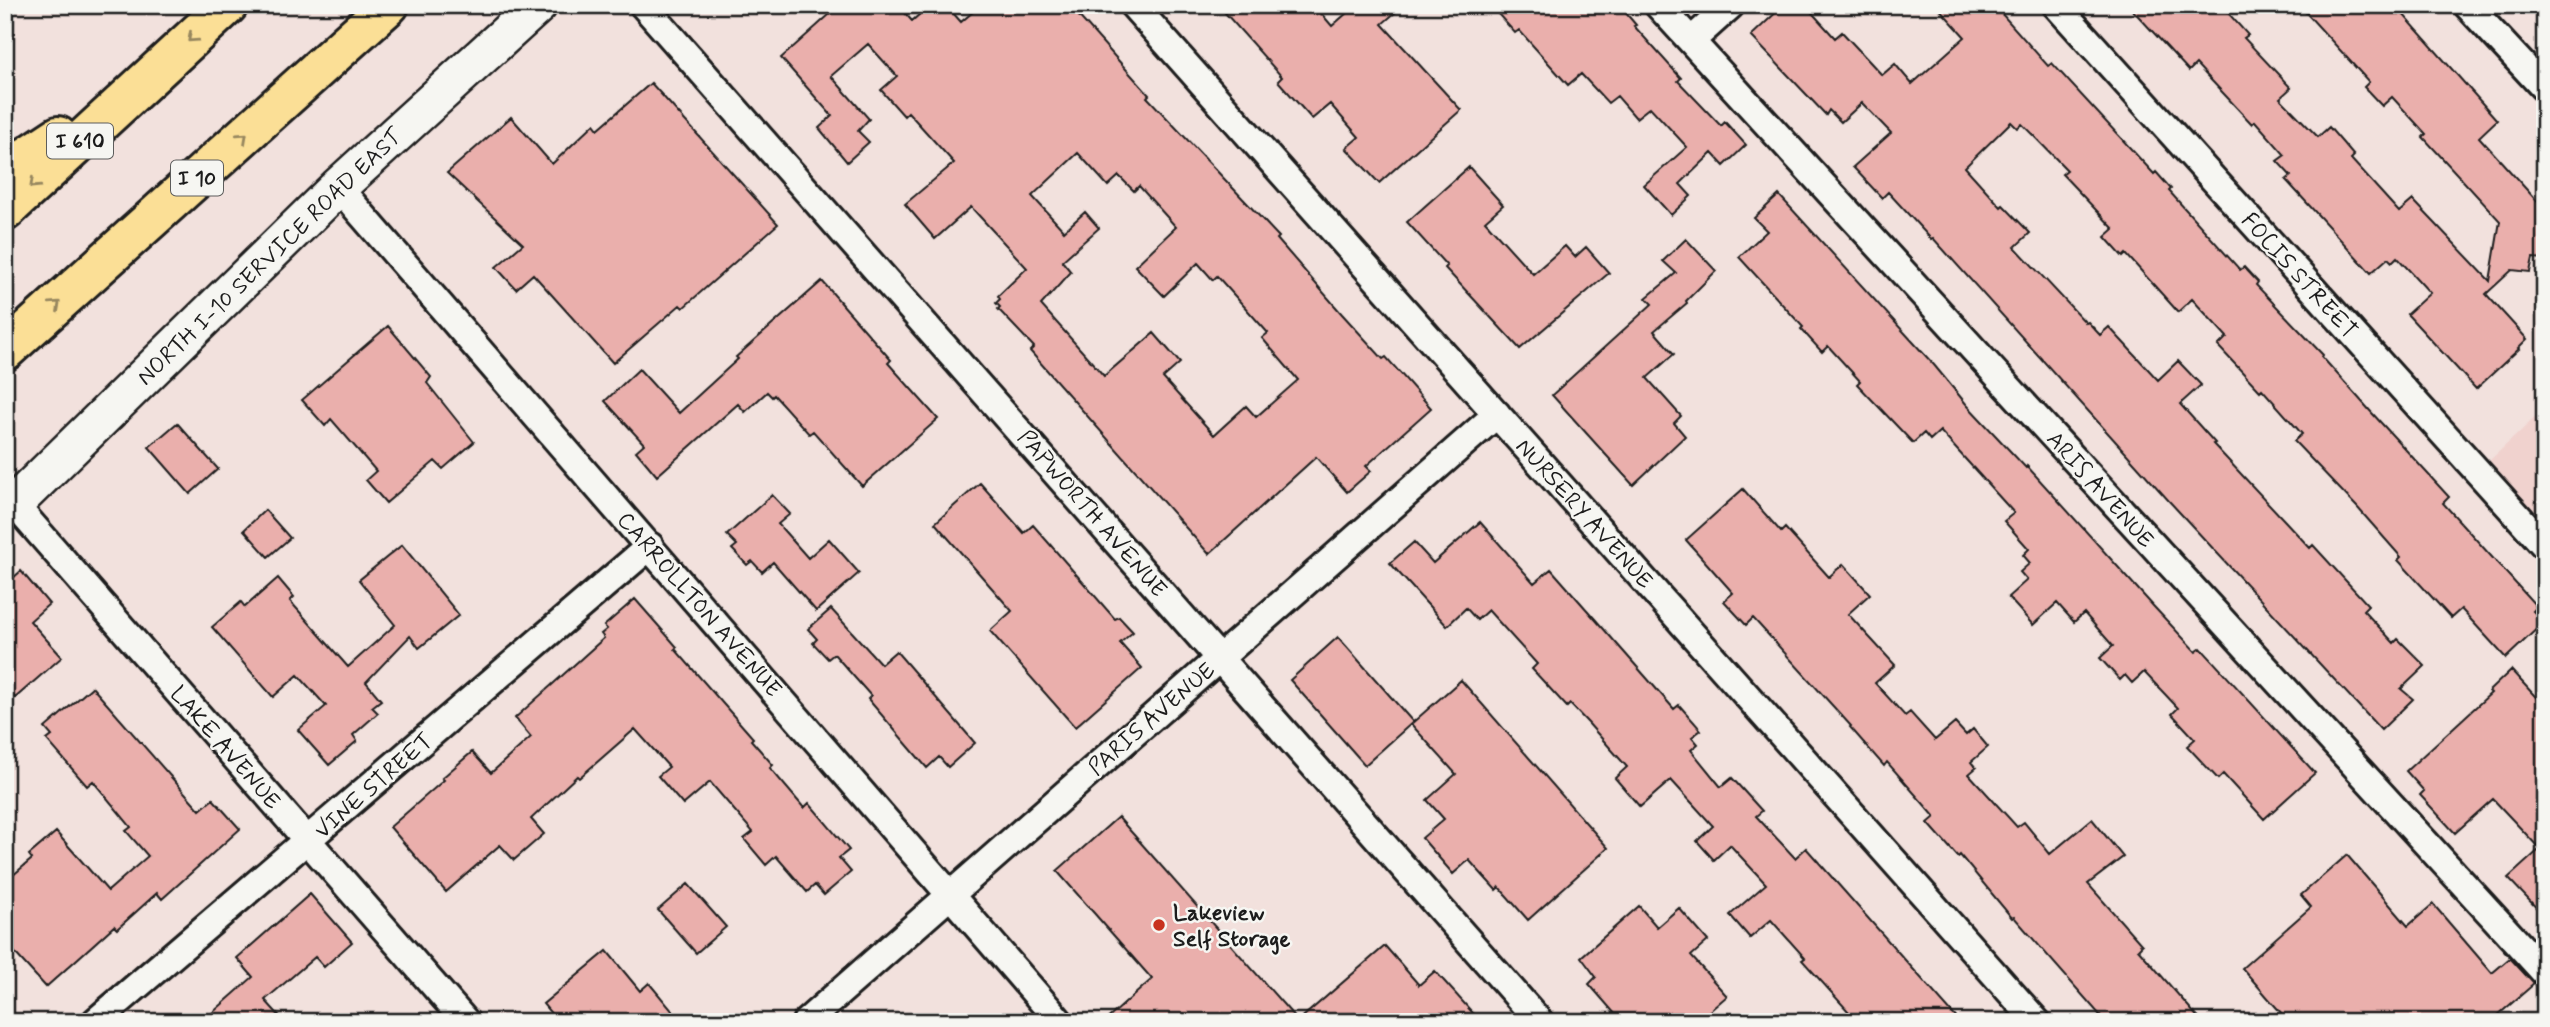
<svg xmlns="http://www.w3.org/2000/svg" width="2550" height="1027" viewBox="0 0 2550 1027" font-family="Mynerve,sans-serif">
<style>
.built{fill:#f0d2ce}
.building{fill:#eaafac;stroke:#1c1c1c;stroke-width:2;fill-rule:evenodd}
.lines{fill:none;stroke-linecap:round;stroke-linejoin:round}
.street-casing{stroke:#1c1c1c;stroke-width:32}
.secondary-casing{stroke:#1c1c1c;stroke-width:42}
.highway-casing{stroke:#1c1c1c;stroke-width:44}
.street{stroke:#f6f6f2;stroke-width:26}
.secondary{stroke:#f6f6f2;stroke-width:37}
.highway{stroke:#fbdf96;stroke-width:38}
.oneway{stroke:#97875f}
.poi-dot{fill:#c8321e;stroke:#f6f6f2;stroke-width:2.5}
.labels{text-anchor:middle;stroke-width:5;stroke-linejoin:round;paint-order:stroke}
.shield{fill:#f6f6f2;stroke:#5d5d5c;stroke-width:2}
.shield-label{font-size:21px;font-weight:bold;fill:#1c1c1c}
.street-label{font-size:23px;fill:#1c1c1c;stroke:#f6f6f2}
.poi-label{font-size:23px;font-weight:bold;fill:#1c1c1c;stroke:#f6f6f2;text-anchor:start}
</style>
<rect width="100%" height="100%" fill="#f2e1dd"/>
<filter id="ink" filterUnits="userSpaceOnUse"><feTurbulence type="fractalNoise" baseFrequency=".0143" numOctaves="2"/><feDisplacementMap in="SourceGraphic" scale="14" xChannelSelector="R" yChannelSelector="G"/><feConvolveMatrix kernelMatrix="1 2 1 2 8 2 1 2 1" color-interpolation-filters="sRGB"/></filter>
<g filter="url(#ink)">
<path class="built" d="M 2545,408 L 2545,524 L 2488,462 Z"/>
<path class="building" d="M 840,5 L 898,5 L 912,21 L 930,5 L 946,5 L 961,22 L 981,5 L 1069,5 L 1149,95 L 1147,97 L 1279,237 L 1277,239 L 1342,314 L 1383,359 L 1386,357 L 1431,408 L 1366,466 L 1371,471 L 1347,492 L 1316,457 L 1209,554 L 1030,351 L 1034,347 L 998,309 L 1000,307 L 996,303 L 1000,299 L 998,296 L 1027,268 L 971,207 L 935,239 L 905,204 L 954,163 L 908,112 L 904,116 L 881,90 L 897,76 L 868,44 L 831,76 L 869,119 L 858,131 L 869,142 L 847,162 L 819,128 L 832,116 L 781,58 ZM 1078,153 L 1108,186 L 1119,176 L 1134,191 L 1139,186 L 1176,227 L 1135,266 L 1164,296 L 1198,263 L 1213,280 L 1217,276 L 1268,333 L 1262,338 L 1298,380 L 1256,417 L 1246,406 L 1214,435 L 1163,378 L 1180,363 L 1154,333 L 1104,376 L 1041,305 L 1071,272 L 1062,261 L 1099,228 L 1085,212 L 1064,231 L 1032,196 Z
M 1218,5 L 1314,5 L 1332,26 L 1356,5 L 1404,5 L 1382,24 L 1461,110 L 1379,183 L 1346,148 L 1359,137 L 1330,104 L 1312,119 L 1278,81 L 1282,77 Z
M 1490,5 L 1619,5 L 1636,25 L 1634,26 L 1681,78 L 1678,81 L 1721,126 L 1725,122 L 1746,145 L 1724,166 L 1712,153 L 1680,184 L 1691,196 L 1671,215 L 1644,185 L 1687,147 L 1650,107 L 1636,118 L 1617,96 L 1608,103 L 1581,74 L 1568,85 L 1519,30 L 1515,33 Z
M 1784,5 L 1805,5 L 1835,38 L 1842,32 L 1882,75 L 1895,64 L 1912,84 L 1965,37 L 1936,5 L 1994,5 L 2048,66 L 2052,63 L 2154,174 L 2156,172 L 2171,189 L 2169,191 L 2240,270 L 2244,267 L 2258,282 L 2256,285 L 2323,355 L 2322,357 L 2372,413 L 2449,497 L 2443,503 L 2537,607 L 2533,611 L 2544,622 L 2506,658 L 2461,609 L 2451,618 L 2398,560 L 2401,557 L 2357,507 L 2294,441 L 2302,434 L 2262,389 L 2260,391 L 2218,346 L 2227,337 L 2192,299 L 2178,312 L 2126,254 L 2123,257 L 2105,237 L 2114,229 L 2062,174 L 2067,170 L 2022,124 L 2017,128 L 2011,122 L 1965,167 L 2001,207 L 2003,205 L 2030,233 L 2015,247 L 2086,323 L 2088,322 L 2100,335 L 2109,327 L 2158,380 L 2178,361 L 2201,385 L 2180,404 L 2215,443 L 2213,444 L 2284,520 L 2310,548 L 2313,545 L 2368,605 L 2363,610 L 2394,643 L 2398,639 L 2425,666 L 2401,689 L 2413,699 L 2381,730 L 2169,501 L 1933,238 L 1931,239 L 1888,192 L 1882,198 L 1853,167 L 1891,133 L 1862,103 L 1841,122 L 1829,110 L 1826,115 L 1751,36 Z
M 2128,5 L 2221,5 L 2248,35 L 2244,38 L 2291,88 L 2280,98 L 2318,137 L 2329,127 L 2354,156 L 2351,159 L 2399,212 L 2413,200 L 2490,281 L 2500,221 L 2423,137 L 2426,134 L 2392,97 L 2382,106 L 2364,87 L 2369,82 L 2299,5 L 2395,5 L 2497,120 L 2479,137 L 2545,210 L 2545,259 L 2533,258 L 2530,272 L 2512,270 L 2486,294 L 2527,339 L 2518,348 L 2519,349 L 2476,389 L 2407,314 L 2430,293 L 2397,257 L 2392,262 L 2388,258 L 2371,273 L 2286,180 L 2291,176 L 2277,161 L 2285,155 L 2255,121 L 2252,124 L 2196,64 L 2189,71 Z
M 651,83 L 778,224 L 683,308 L 680,305 L 613,363 L 533,274 L 516,289 L 496,267 L 523,244 L 447,173 L 511,117 L 552,164 L 594,124 L 598,129 Z
M 1469,167 L 1503,205 L 1485,221 L 1533,274 L 1565,246 L 1575,257 L 1586,247 L 1609,273 L 1520,349 L 1445,268 L 1447,266 L 1407,222 Z
M 1779,195 L 1934,365 L 1967,405 L 2026,468 L 2027,466 L 2155,608 L 2196,652 L 2201,648 L 2315,773 L 2264,819 L 2223,774 L 2218,779 L 2187,746 L 2195,739 L 2172,714 L 2178,708 L 2144,672 L 2132,683 L 2125,675 L 2120,680 L 2100,658 L 2113,646 L 2084,613 L 2074,622 L 2057,603 L 2033,625 L 2008,597 L 2027,580 L 2020,572 L 2030,563 L 2023,555 L 2029,549 L 2004,521 L 2014,513 L 1940,431 L 1930,440 L 1924,433 L 1913,443 L 1857,384 L 1860,381 L 1828,346 L 1822,352 L 1801,329 L 1803,327 L 1739,257 L 1767,231 L 1754,218 Z
M 1686,239 L 1716,271 L 1686,301 L 1687,303 L 1654,331 L 1674,354 L 1647,378 L 1681,416 L 1674,423 L 1685,436 L 1633,485 L 1552,395 L 1652,304 L 1646,298 L 1676,273 L 1663,261 Z
M 822,281 L 891,360 L 888,363 L 938,419 L 862,486 L 813,431 L 809,434 L 774,395 L 772,397 L 767,392 L 745,412 L 738,404 L 657,476 L 636,451 L 644,444 L 605,401 L 639,369 L 679,413 L 738,359 L 736,357 Z
M 388,326 L 431,377 L 427,383 L 474,442 L 443,469 L 435,461 L 386,503 L 366,480 L 376,471 L 331,419 L 325,426 L 302,400 Z
M 177,423 L 218,469 L 190,494 L 149,447 Z
M 980,483 L 1024,533 L 1033,525 L 1115,619 L 1119,617 L 1133,632 L 1120,643 L 1142,668 L 1075,727 L 990,631 L 1012,611 L 935,523 Z
M 1743,489 L 1781,532 L 1785,528 L 1829,577 L 1843,564 L 1870,594 L 1848,614 L 1895,665 L 1875,683 L 1905,716 L 1910,712 L 1935,740 L 1955,723 L 1966,735 L 1973,729 L 1988,747 L 1971,762 L 1976,768 L 1969,774 L 2017,827 L 2024,822 L 2050,854 L 2092,819 L 2123,857 L 2088,884 L 2142,945 L 2138,949 L 2202,1022 L 2106,1022 L 2014,917 L 2012,918 L 1960,855 L 1958,857 L 1928,823 L 1935,817 L 1887,762 L 1884,766 L 1850,727 L 1851,726 L 1753,618 L 1746,625 L 1724,601 L 1733,593 L 1686,540 Z
M 772,495 L 790,514 L 778,524 L 808,558 L 829,539 L 859,573 L 816,611 L 773,562 L 762,572 L 752,561 L 747,565 L 732,549 L 737,545 L 727,535 Z
M 265,510 L 290,538 L 268,557 L 244,530 Z
M 1480,522 L 1534,583 L 1551,569 L 1674,709 L 1679,705 L 1701,730 L 1692,737 L 1698,744 L 1691,750 L 1721,787 L 1732,778 L 1762,811 L 1756,816 L 1795,858 L 1806,848 L 1960,1022 L 1858,1022 L 1802,960 L 1805,958 L 1771,920 L 1750,938 L 1730,915 L 1766,884 L 1730,845 L 1714,860 L 1697,841 L 1713,826 L 1671,780 L 1640,807 L 1615,778 L 1627,767 L 1588,723 L 1570,704 L 1567,707 L 1532,669 L 1537,664 L 1488,610 L 1477,620 L 1466,608 L 1447,626 L 1390,563 L 1414,542 L 1433,563 Z
M 402,545 L 459,615 L 419,648 L 410,636 L 366,682 L 381,700 L 372,707 L 378,713 L 353,735 L 357,741 L 329,765 L 298,730 L 326,706 L 298,675 L 273,697 L 212,627 L 241,602 L 245,607 L 278,578 L 294,597 L 290,601 L 348,667 L 395,625 L 359,580 Z
M 21,571 L 49,604 L 30,621 L 62,657 L 15,698 L 5,687 L 5,585 Z
M 635,599 L 677,647 L 675,649 L 753,738 L 751,740 L 773,765 L 770,768 L 804,808 L 809,803 L 849,850 L 839,858 L 851,872 L 824,895 L 815,885 L 807,892 L 776,856 L 766,865 L 744,839 L 753,832 L 710,782 L 683,805 L 658,776 L 669,767 L 635,729 L 579,778 L 577,776 L 531,819 L 544,834 L 514,860 L 500,845 L 446,892 L 390,827 L 444,780 L 442,778 L 472,752 L 491,773 L 531,737 L 515,718 L 604,638 L 601,634 L 607,629 L 604,626 Z
M 831,609 L 881,664 L 896,651 L 975,743 L 948,767 L 939,757 L 927,768 L 868,699 L 871,696 L 834,654 L 828,659 L 813,643 L 817,639 L 808,629 Z
M 1338,637 L 1413,722 L 1365,765 L 1290,680 Z
M 2511,670 L 2545,707 L 2545,917 L 2508,878 L 2540,849 L 2493,799 L 2455,833 L 2420,795 L 2424,791 L 2406,771 L 2491,693 L 2489,691 Z
M 1461,680 L 1608,848 L 1528,920 L 1499,887 L 1496,890 L 1469,860 L 1453,874 L 1422,838 L 1444,819 L 1427,800 L 1456,774 L 1411,724 Z
M 92,687 L 200,810 L 213,799 L 240,829 L 162,899 L 157,893 L 117,929 L 114,926 L 46,987 L 5,942 L 5,882 L 32,859 L 29,855 L 56,832 L 108,891 L 148,856 L 126,831 L 131,827 L 93,781 L 87,786 L 47,740 L 52,736 L 45,728 Z
M 1118,817 L 1298,1021 L 1385,946 L 1419,985 L 1435,971 L 1481,1022 L 1104,1022 L 1152,979 L 1057,871 Z
M 2347,855 L 2408,926 L 2433,904 L 2492,973 L 2510,958 L 2534,984 L 2490,1022 L 2289,1022 L 2242,968 L 2311,907 L 2301,895 Z
M 688,884 L 726,927 L 696,953 L 658,910 Z
M 310,894 L 352,942 L 324,967 L 315,957 L 265,1000 L 285,1022 L 202,1022 L 253,977 L 237,958 Z
M 1639,906 L 1657,927 L 1679,908 L 1708,941 L 1691,956 L 1727,996 L 1697,1022 L 1622,1022 L 1589,984 L 1596,977 L 1581,957 Z
M 607,951 L 640,991 L 649,983 L 674,1013 L 663,1022 L 558,1022 L 543,1004 Z"/>
<g class="lines">
<g class="street-casing">
<path id="street" d="M 643,5 L 1540,1022
M 1133,5 L 2037,1022
M 1658,5 L 2545,973
M 2056,5 L 2545,546
M 2467,5 L 2545,89
M 1691,41 L 1731,5
M 338,187 L 1060,1022
M 5,512 L 14,504 L 466,1022
M 95,1022 L 650,546
M 806,1022 L 1497,414"/>
</g>
<g class="secondary-casing">
<path id="secondary" d="M 14,504 L 338,187 L 538,5"/>
</g>
<g class="highway-casing">
<path id="highway" d="M 5,171 L 58,136
M 5,211 L 228,5
M 5,351 L 389,5"/>
</g>
<use href="#street" class="street"/>
<use href="#secondary" class="secondary"/>
<use href="#highway" class="highway"/>
</g>
<defs><path id="oneway-chevron" d="M-2-3.5L2.5 0L-2 3.5" fill="none" stroke-width="1.6" stroke-linecap="round" stroke-linejoin="round" transform="scale(1.75)"/></defs>
<g class="oneway">
<use href="#oneway-chevron" transform="translate(192 38) rotate(138)"/>
<use href="#oneway-chevron" transform="translate(243 137) rotate(-42)"/>
<use href="#oneway-chevron" transform="translate(34 184) rotate(137)"/>
<use href="#oneway-chevron" transform="translate(56 305) rotate(-42)"/>
</g>
</g>
<circle class="poi-dot" cx="1159" cy="925" r="7"/>
<g class="labels">
<g class="shield">
<rect x="47" y="123.5" width="66" height="35" rx="5"/>
<rect x="171" y="160.5" width="52" height="35" rx="5"/>
</g>
<g class="shield-label">
<text x="80" y="148">I 610</text>
<text x="197" y="185">I 10</text>
</g>
<g class="street-label">
<text transform="translate(269 256) rotate(-44)" y="8">NORTH I-10 SERVICE ROAD EAST</text>
<text transform="translate(2300 275) rotate(48)" y="8">FOCIS STREET</text>
<text transform="translate(2101 489) rotate(48)" y="8">ARIS AVENUE</text>
<text transform="translate(1093 513) rotate(49)" y="8">PAPWORTH AVENUE</text>
<text transform="translate(1585 513) rotate(48)" y="8">NURSERY AVENUE</text>
<text transform="translate(700 604) rotate(49)" y="8">CARROLLTON AVENUE</text>
<text transform="translate(1151 718) rotate(-41)" y="8">PARIS AVENUE</text>
<text transform="translate(226 747) rotate(49)" y="8">LAKE AVENUE</text>
<text transform="translate(373 785) rotate(-41)" y="8">VINE STREET</text>
</g>
<g class="poi-label">
<text x="1173" y="920">Lakeview<tspan x="1173" dy="26">Self Storage</tspan></text>
</g>
</g>
<rect width="2550" height="1027" fill="none" stroke="#f6f6f2" stroke-width="28"/>
<rect x="14" y="14" width="2522" height="999" fill="none" stroke="#1c1c1c" stroke-width="2.5" filter="url(#ink)"/>
</svg>
